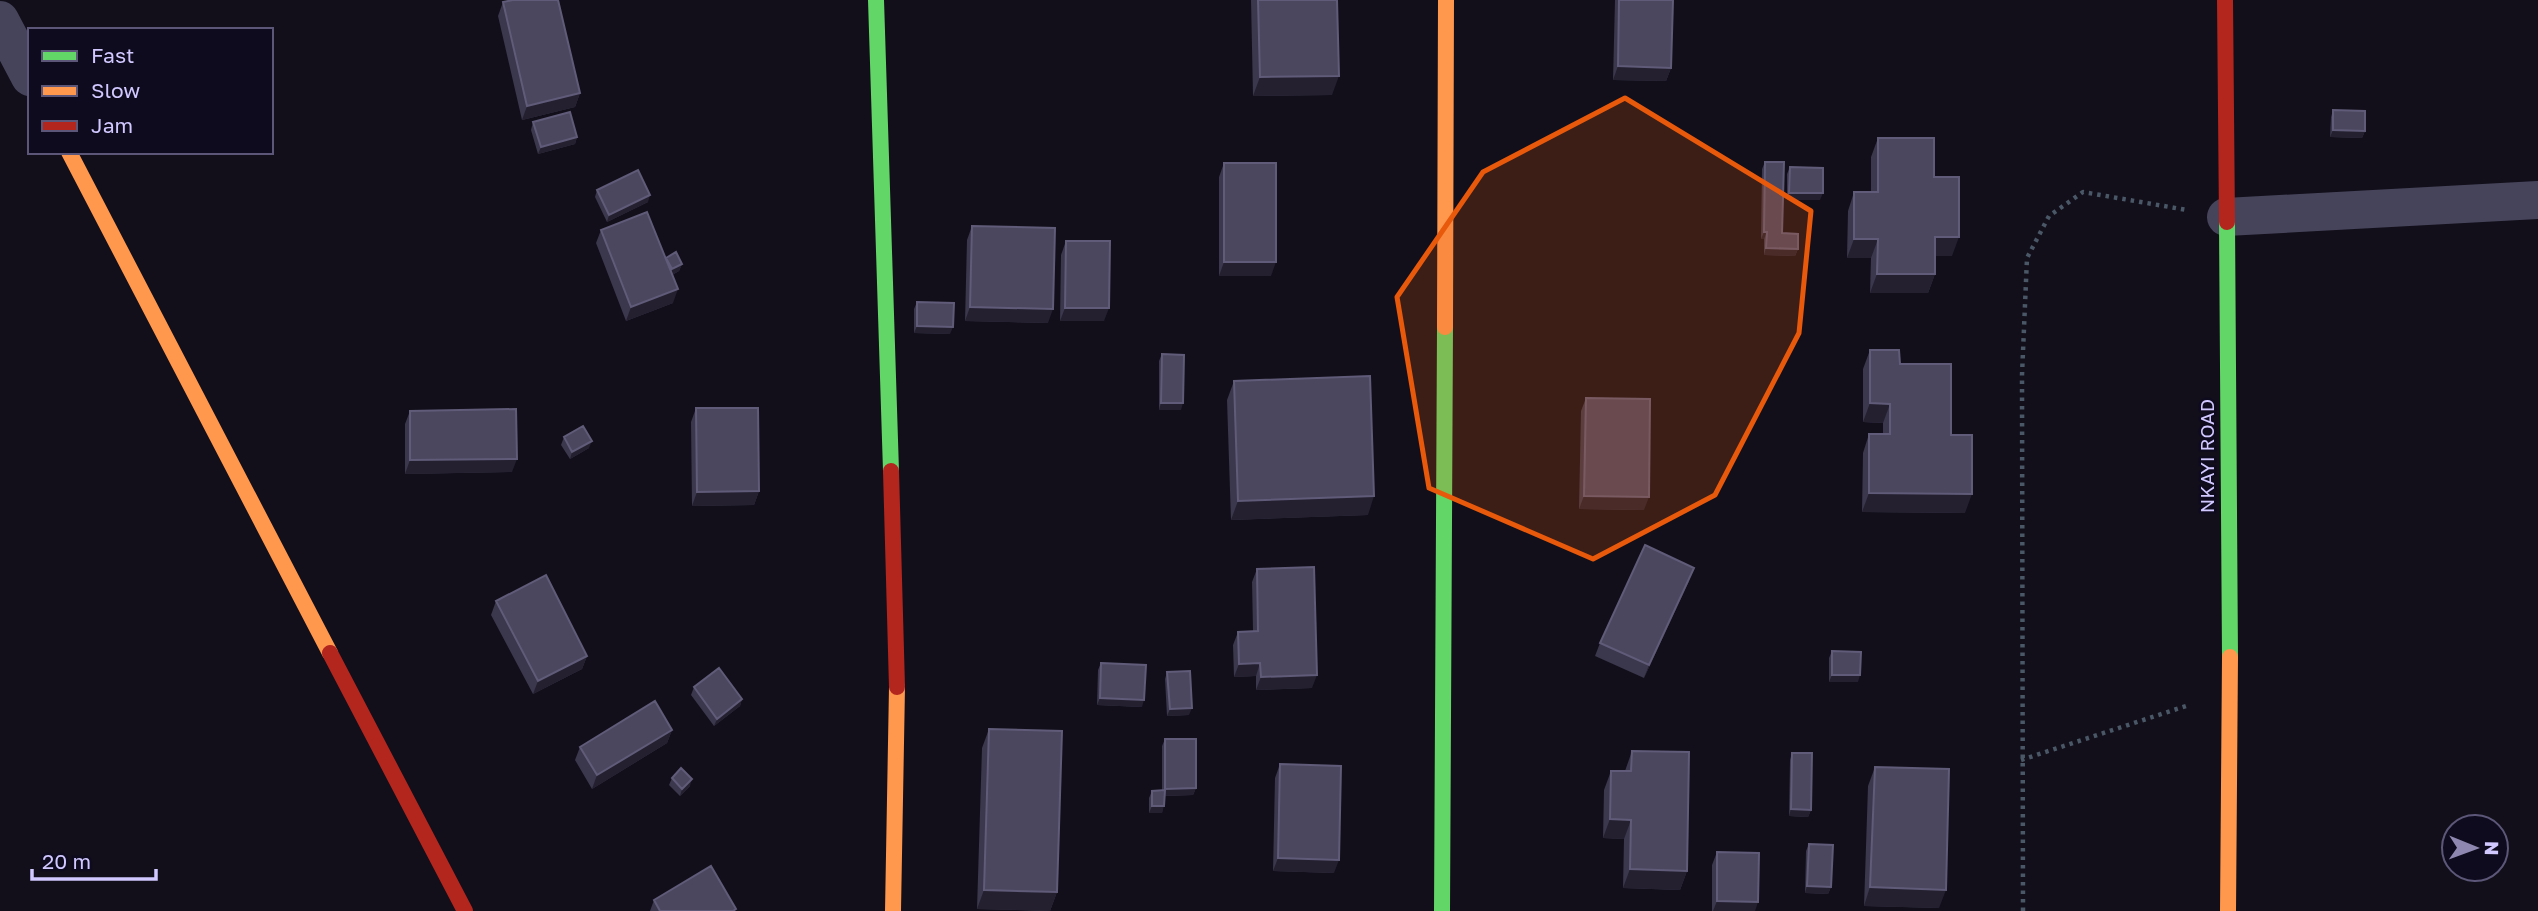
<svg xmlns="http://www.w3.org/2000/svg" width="2538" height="911" viewBox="0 0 2538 911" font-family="'Golos Text',sans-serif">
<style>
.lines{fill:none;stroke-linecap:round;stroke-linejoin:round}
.path{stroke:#495766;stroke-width:4.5;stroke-dasharray:3.5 5;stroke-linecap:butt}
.street{stroke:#46445b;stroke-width:38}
.fast{stroke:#63d668;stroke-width:16}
.slow{stroke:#ff974d;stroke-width:16}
.jam{stroke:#b3261e;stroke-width:16}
.wall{fill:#3b374c}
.shaded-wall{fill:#242030}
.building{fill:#4b475f;stroke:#605b78;stroke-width:2}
.marked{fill:#e8590c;fill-opacity:0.2;stroke:#e8590c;stroke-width:5;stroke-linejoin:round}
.labels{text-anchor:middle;stroke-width:5;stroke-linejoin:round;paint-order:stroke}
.street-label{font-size:19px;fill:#d0c8ff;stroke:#0f0b1e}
</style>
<rect width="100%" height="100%" fill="#120f1a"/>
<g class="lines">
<path class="path" d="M 2021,760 L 2189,705
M 2023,911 L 2022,375 L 2027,258 L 2049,216 L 2083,192 L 2187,210"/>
<path class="street" d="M 0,20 L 30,77
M 2226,217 L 2538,200"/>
<path class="fast" d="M 876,0 L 891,471
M 2227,222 L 2230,657
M 1442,911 L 1445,327"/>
<path class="slow" d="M 69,152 L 330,653
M 1445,327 L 1446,0
M 893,911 L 897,687
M 2228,911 L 2230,657"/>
<path class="jam" d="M 2225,0 L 2227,222
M 891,471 L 897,687
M 330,653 L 465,911"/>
</g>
<path class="wall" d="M 1251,0 L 1337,0 L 1332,95 L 1253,96 Z
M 1615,0 L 1673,0 L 1671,68 L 1666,81 L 1613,80 Z
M 503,2 L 580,93 L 575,107 L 522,120 L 498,16 Z
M 2333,110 L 2365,131 L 2362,138 L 2330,137 L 2331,117 Z
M 533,122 L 577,137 L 575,144 L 538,154 L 531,130 Z
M 1878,138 L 1934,177 L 1952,256 L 1935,256 L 1935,274 L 1928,293 L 1870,293 L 1871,258 L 1847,258 L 1848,211 L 1854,192 L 1871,192 L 1871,157 Z
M 1765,162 L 1782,233 L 1798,249 L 1795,256 L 1764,255 L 1764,239 L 1761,239 L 1762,169 Z
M 1224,163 L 1271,276 L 1219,276 L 1219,177 Z
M 1790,167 L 1820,200 L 1787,200 L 1787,174 Z
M 597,190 L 648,202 L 607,222 L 595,197 Z
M 972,226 L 1048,323 L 965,321 L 967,240 Z
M 601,230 L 666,259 L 666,258 L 682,264 L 679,271 L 672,275 L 673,303 L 626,321 L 596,243 Z
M 1066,241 L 1104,321 L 1060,321 L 1061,255 Z
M 917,302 L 950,334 L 914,333 L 914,309 Z
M 1870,350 L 1900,364 L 1951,435 L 1965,513 L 1862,512 L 1863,453 L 1869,434 L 1883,434 L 1883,423 L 1863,422 L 1863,369 Z
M 1162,354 L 1181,410 L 1159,410 L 1159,361 Z
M 1234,381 L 1368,515 L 1231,520 L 1227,400 Z
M 1586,398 L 1644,510 L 1579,509 L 1581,411 Z
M 696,408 L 759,491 L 754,505 L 692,506 L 691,422 Z
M 410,411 L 512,472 L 405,474 L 405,424 Z
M 564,437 L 589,448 L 570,459 L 561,445 Z
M 1257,569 L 1312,688 L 1256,690 L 1256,676 L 1234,677 L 1233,645 L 1238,632 L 1253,631 L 1252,582 Z
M 1689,581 L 1644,678 L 1595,656 L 1600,643 Z
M 496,601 L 587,656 L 582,669 L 533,694 L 491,615 Z
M 1832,651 L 1858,682 L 1829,682 L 1829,658 Z
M 1101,663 L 1142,707 L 1097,705 L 1098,670 Z
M 1167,672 L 1189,715 L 1167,716 L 1165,679 Z
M 694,687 L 742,699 L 740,706 L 714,726 L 691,695 Z
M 989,729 L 1057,892 L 1050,911 L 977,909 L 982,748 Z
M 672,730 L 667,743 L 592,789 L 575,760 L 580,747 Z
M 1165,739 L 1196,788 L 1193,795 L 1165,796 L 1162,813 L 1149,813 L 1149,798 L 1152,791 L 1162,791 L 1162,746 Z
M 1632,751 L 1687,871 L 1680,890 L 1623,888 L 1624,839 L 1603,838 L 1604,790 L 1611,771 L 1625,771 Z
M 1792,753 L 1811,810 L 1808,817 L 1789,816 L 1790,760 Z
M 1280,764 L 1334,873 L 1273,871 L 1275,778 Z
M 1875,767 L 1939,908 L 1864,906 L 1868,786 Z
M 672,778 L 690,786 L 680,796 L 669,785 Z
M 1809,844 L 1831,887 L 1828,894 L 1805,893 L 1806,851 Z
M 1717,852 L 1755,911 L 1712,911 L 1712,865 Z
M 654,900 L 735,911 L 650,911 Z"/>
<path class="shaded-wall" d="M 1618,66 L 1671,68 L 1666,81 L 1613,80 Z
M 1339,76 L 1332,95 L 1253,96 L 1260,77 Z
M 580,93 L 575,107 L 522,120 L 527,106 Z
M 2333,130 L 2365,131 L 2362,138 L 2330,137 Z
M 577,137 L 575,144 L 538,154 L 541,147 Z
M 1789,193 L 1823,193 L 1820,200 L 1787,200 Z
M 650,195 L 648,202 L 607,222 L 609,215 Z
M 1764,232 L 1767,232 L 1764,239 L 1761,239 Z
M 1935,237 L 1959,237 L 1952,256 L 1928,256 Z
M 1854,239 L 1878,239 L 1871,258 L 1847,258 Z
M 1766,248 L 1798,249 L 1795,256 L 1764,255 Z
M 1224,262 L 1276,262 L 1271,276 L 1219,276 Z
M 682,264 L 679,271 L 670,276 L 672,269 Z
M 1877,274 L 1935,274 L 1928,293 L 1870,293 Z
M 678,289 L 673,303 L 626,321 L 631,307 Z
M 970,307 L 1053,309 L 1048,323 L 965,321 Z
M 1065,308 L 1109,308 L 1104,321 L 1060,321 Z
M 917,326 L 953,327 L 950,334 L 914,333 Z
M 1161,403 L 1183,403 L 1181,410 L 1159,410 Z
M 1870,403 L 1890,404 L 1883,423 L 1863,422 Z
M 592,441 L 589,448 L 570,459 L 572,452 Z
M 517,459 L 512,472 L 405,474 L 410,460 Z
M 759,491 L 754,505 L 692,506 L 697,492 Z
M 1869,493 L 1972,494 L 1965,513 L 1862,512 Z
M 1374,496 L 1368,515 L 1231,520 L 1238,501 Z
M 1584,496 L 1649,497 L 1644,510 L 1579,509 Z
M 1694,568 L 1689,581 L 1644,678 L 1649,665 Z
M 587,656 L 582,669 L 533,694 L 538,681 Z
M 1260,663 L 1256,676 L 1234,677 L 1239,664 Z
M 1317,675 L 1312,688 L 1256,690 L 1261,677 Z
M 1832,675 L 1860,675 L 1858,682 L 1829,682 Z
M 1100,698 L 1144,700 L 1142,707 L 1097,705 Z
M 742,699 L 740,706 L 714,726 L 717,719 Z
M 1192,708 L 1189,715 L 1167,716 L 1170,709 Z
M 672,730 L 667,743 L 592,789 L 597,775 Z
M 692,779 L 690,786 L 680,796 L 682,789 Z
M 1196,788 L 1193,795 L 1162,796 L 1165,789 Z
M 1152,806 L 1164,806 L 1162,813 L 1149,813 Z
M 1791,809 L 1811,810 L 1808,817 L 1789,816 Z
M 1610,819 L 1631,820 L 1624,839 L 1603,838 Z
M 1278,858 L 1339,860 L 1334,873 L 1273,871 Z
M 1630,869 L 1687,871 L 1680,890 L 1623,888 Z
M 1807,886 L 1831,887 L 1828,894 L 1805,893 Z
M 1870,887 L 1946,890 L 1939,908 L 1864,906 Z
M 984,890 L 1057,892 L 1050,911 L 977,909 Z
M 1717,901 L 1758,902 L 1755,911 L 1713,911 Z"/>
<path class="building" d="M 513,0 L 558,0 L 580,93 L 527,106 L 503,2 Z
M 1258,0 L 1337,0 L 1339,76 L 1260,77 Z
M 1619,0 L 1673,0 L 1671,68 L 1618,66 Z
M 2333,110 L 2365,111 L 2365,131 L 2333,130 Z
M 570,112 L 577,137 L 541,147 L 533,122 Z
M 1878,138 L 1934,138 L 1934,177 L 1959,177 L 1959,237 L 1935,237 L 1935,274 L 1877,274 L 1878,239 L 1854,239 L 1854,192 L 1878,192 Z
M 1765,162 L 1784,162 L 1782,233 L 1798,234 L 1798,249 L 1766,248 L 1767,232 L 1764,232 Z
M 1224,163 L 1276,163 L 1276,262 L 1224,262 Z
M 1790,167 L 1823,168 L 1823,193 L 1789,193 Z
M 638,170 L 650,195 L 609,215 L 597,190 Z
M 647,212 L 678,289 L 631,307 L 601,230 Z
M 972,226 L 1055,228 L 1053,309 L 970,307 Z
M 1066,241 L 1110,241 L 1109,308 L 1065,308 Z
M 676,252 L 682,264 L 672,269 L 666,258 Z
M 917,302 L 954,303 L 953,327 L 917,326 Z
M 1870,350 L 1899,350 L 1900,364 L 1951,364 L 1951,435 L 1972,435 L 1972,494 L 1869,493 L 1869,434 L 1890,434 L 1890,404 L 1870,403 Z
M 1162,354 L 1184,355 L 1183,403 L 1161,403 Z
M 1370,376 L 1374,496 L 1238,501 L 1234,381 Z
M 1586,398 L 1650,399 L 1649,497 L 1584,496 Z
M 696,408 L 758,408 L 759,491 L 697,492 Z
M 516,409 L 517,459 L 410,460 L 410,411 Z
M 583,426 L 592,441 L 572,452 L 564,437 Z
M 1645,545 L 1694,568 L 1649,665 L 1600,643 Z
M 1314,567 L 1317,675 L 1261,677 L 1260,663 L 1239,664 L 1238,632 L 1258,631 L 1257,569 Z
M 546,575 L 587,656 L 538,681 L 496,601 Z
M 1832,651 L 1861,652 L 1860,675 L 1832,675 Z
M 1101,663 L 1146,665 L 1144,700 L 1100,698 Z
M 719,668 L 742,699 L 717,719 L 694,687 Z
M 1190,671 L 1192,708 L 1170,709 L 1167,672 Z
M 655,701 L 672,730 L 597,775 L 580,747 Z
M 989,729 L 1062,731 L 1057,892 L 984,890 Z
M 1165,739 L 1196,739 L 1196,788 L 1165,789 Z
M 1632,751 L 1689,752 L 1687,871 L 1630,869 L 1631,820 L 1610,819 L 1611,771 L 1631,771 Z
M 1792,753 L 1812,753 L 1811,810 L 1791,809 Z
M 1280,764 L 1341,766 L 1339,860 L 1278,858 Z
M 1875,767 L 1949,769 L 1946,890 L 1870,887 Z
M 681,768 L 692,779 L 682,789 L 672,778 Z
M 1165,790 L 1164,806 L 1152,806 L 1152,791 Z
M 1809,844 L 1833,845 L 1831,887 L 1807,886 Z
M 1717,852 L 1759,853 L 1758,902 L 1717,901 Z
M 711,866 L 736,909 L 733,911 L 660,911 L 654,900 Z"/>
<path class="marked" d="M 1625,98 L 1811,211 L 1799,333 L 1715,495 L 1593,559 L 1429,488 L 1397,297 L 1483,172 Z"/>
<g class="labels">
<g class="street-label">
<text transform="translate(2207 456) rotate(-90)" y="7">NKAYI ROAD</text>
</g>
</g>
<rect x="28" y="28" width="245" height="126" fill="#0f0b1e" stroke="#5c5778" stroke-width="2"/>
<rect x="42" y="51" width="35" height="10" fill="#63d668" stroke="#5c5778" stroke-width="2"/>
<text x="91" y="63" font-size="21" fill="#d0c8ff">Fast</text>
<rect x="42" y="86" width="35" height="10" fill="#ff974d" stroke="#5c5778" stroke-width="2"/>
<text x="91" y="98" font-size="21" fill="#d0c8ff">Slow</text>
<rect x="42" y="121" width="35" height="10" fill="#b3261e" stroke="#5c5778" stroke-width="2"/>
<text x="91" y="133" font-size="21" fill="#d0c8ff">Jam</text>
<g transform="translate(2475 848) rotate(91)"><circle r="33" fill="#0f0b1e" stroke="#5c5778" stroke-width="2"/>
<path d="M0-5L12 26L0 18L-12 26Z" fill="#8e87af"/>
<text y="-10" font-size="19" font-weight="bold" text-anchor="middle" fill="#d0c8ff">N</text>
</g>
<path d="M32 869v10h124v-10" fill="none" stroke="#d0c8ff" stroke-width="3.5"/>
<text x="42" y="869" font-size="21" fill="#d0c8ff" stroke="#0f0b1e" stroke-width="5" paint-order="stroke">20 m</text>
</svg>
